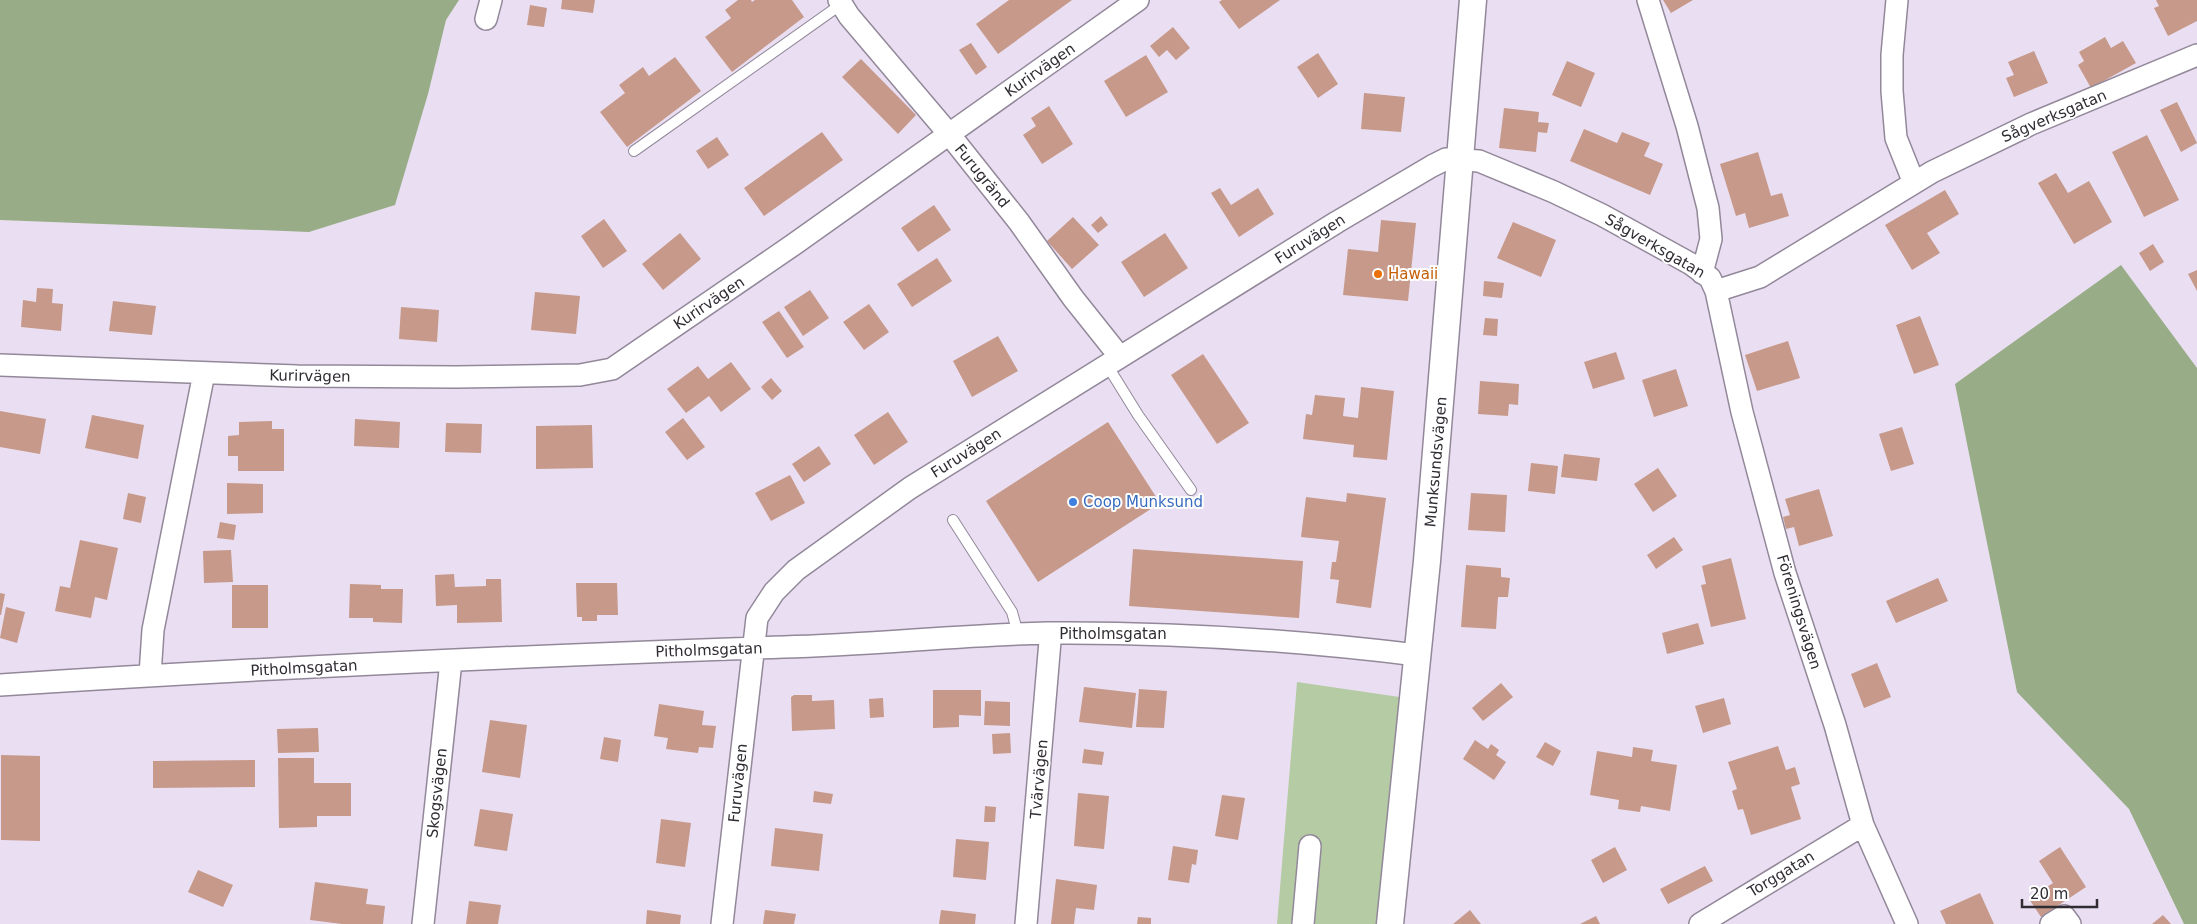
<svg xmlns="http://www.w3.org/2000/svg" width="2197" height="924" viewBox="0 0 2197 924" font-family="'DejaVu Sans',sans-serif">
<style>
.green{fill:#b5cba4}
.forest{fill:#98ad87}
.building{fill:#c6998a}
.lines{fill:none;stroke-linecap:round;stroke-linejoin:round}
.service-casing{stroke:#92889a;stroke-width:12}
.minor-casing{stroke:#92889a;stroke-width:24}
.tertiary-casing{stroke:#92889a;stroke-width:29}
.service{stroke:#fff;stroke-width:10}
.minor{stroke:#fff;stroke-width:21}
.tertiary{stroke:#fff;stroke-width:26}
.food-dot{fill:#e8710a;stroke:#fff;stroke-width:2}
.shop-dot{fill:#3f7fe0;stroke:#fff;stroke-width:2}
.labels{text-anchor:middle;stroke-width:4;stroke-linejoin:round;paint-order:stroke}
.street-label{font-size:15px;fill:#302c33;stroke:#fff}
.food-label{font-size:15px;fill:#c56008;stroke:#fff;text-anchor:start}
.shop-label{font-size:15px;fill:#366cbe;stroke:#fff;text-anchor:start}
</style>
<rect width="100%" height="100%" fill="#eadff2"/>
<path class="green" d="M 1297,682 L 1413,699 L 1399,924 L 1277,924 Z"/>
<path class="forest" d="M 0,0 L 459,0 L 446,20 L 428,94 L 395,205 L 309,232 L 0,220 Z
M 2121,265 L 2197,368 L 2197,924 L 2184,924 L 2129,809 L 2017,692 L 1955,384 Z"/>
<path class="building" d="M 562,0 L 595,0 L 593,13 L 561,9 Z
M 738,0 L 751,0 L 752,2 L 755,0 L 792,0 L 804,17 L 732,72 L 705,37 L 731,18 L 725,10 Z
M 1009,0 L 1072,0 L 998,54 L 976,24 Z
M 1222,0 L 1280,0 L 1239,29 L 1219,2 Z
M 1663,0 L 1693,0 L 1671,13 Z
M 2156,0 L 2197,0 L 2197,21 L 2168,36 L 2154,8 L 2159,6 Z
M 530,5 L 547,8 L 544,27 L 527,25 Z
M 1173,27 L 1190,48 L 1176,60 L 1167,50 L 1159,57 L 1150,46 Z
M 2105,37 L 2111,48 L 2123,41 L 2136,63 L 2091,88 L 2078,65 L 2084,61 L 2079,52 Z
M 971,43 L 987,67 L 976,75 L 959,50 Z
M 2034,51 L 2048,83 L 2014,97 L 2006,78 L 2014,75 L 2008,62 Z
M 1318,53 L 1338,84 L 1318,98 L 1297,67 Z
M 1146,55 L 1168,92 L 1126,117 L 1104,81 Z
M 675,57 L 701,91 L 627,147 L 600,112 L 625,93 L 619,85 L 643,67 L 649,76 Z
M 861,59 L 916,115 L 898,134 L 842,77 Z
M 1567,61 L 1595,73 L 1581,107 L 1552,95 Z
M 1364,93 L 1405,97 L 1401,132 L 1361,129 Z
M 2177,102 L 2197,143 L 2181,152 L 2160,110 Z
M 1049,106 L 1073,144 L 1042,164 L 1023,135 L 1036,126 L 1031,118 Z
M 1504,108 L 1539,112 L 1538,122 L 1549,123 L 1547,133 L 1538,132 L 1536,152 L 1499,148 Z
M 1584,129 L 1617,143 L 1622,132 L 1650,143 L 1644,156 L 1663,164 L 1650,195 L 1570,161 Z
M 822,132 L 843,160 L 764,216 L 744,188 Z
M 2147,135 L 2179,200 L 2144,217 L 2112,152 Z
M 717,137 L 729,155 L 708,169 L 696,151 Z
M 1758,152 L 1771,196 L 1782,193 L 1789,216 L 1749,228 L 1745,213 L 1736,216 L 1720,164 Z
M 2056,173 L 2068,193 L 2089,181 L 2112,222 L 2074,244 L 2038,183 Z
M 1220,188 L 1231,205 L 1258,188 L 1274,214 L 1239,237 L 1211,193 Z
M 1945,190 L 1959,214 L 1927,233 L 1940,253 L 1912,270 L 1885,225 Z
M 934,205 L 951,230 L 918,252 L 901,228 Z
M 1101,216 L 1108,225 L 1098,233 L 1091,225 Z
M 1073,217 L 1099,245 L 1072,269 L 1047,241 Z
M 604,219 L 627,251 L 603,268 L 581,236 Z
M 1381,220 L 1416,223 L 1408,301 L 1343,295 L 1348,249 L 1378,252 Z
M 1513,222 L 1556,240 L 1541,277 L 1497,258 Z
M 680,233 L 701,259 L 663,290 L 642,264 Z
M 1165,233 L 1188,268 L 1144,297 L 1121,262 Z
M 2153,244 L 2164,262 L 2150,271 L 2139,253 Z
M 937,258 L 952,281 L 912,307 L 897,284 Z
M 2197,270 L 2197,291 L 2188,274 Z
M 1484,281 L 1504,283 L 1502,298 L 1483,296 Z
M 37,288 L 53,289 L 52,303 L 63,304 L 61,331 L 21,327 L 23,300 L 36,302 Z
M 810,290 L 829,318 L 803,336 L 784,307 Z
M 535,292 L 580,296 L 576,334 L 531,330 Z
M 113,301 L 156,306 L 152,335 L 109,331 Z
M 869,304 L 889,332 L 864,350 L 843,322 Z
M 401,307 L 439,310 L 437,342 L 399,339 Z
M 779,311 L 804,347 L 787,358 L 762,322 Z
M 1920,316 L 1939,365 L 1914,374 L 1896,325 Z
M 1485,318 L 1498,319 L 1497,336 L 1483,335 Z
M 998,336 L 1018,371 L 972,397 L 953,361 Z
M 1788,341 L 1800,378 L 1757,391 L 1745,355 Z
M 1616,352 L 1625,379 L 1593,389 L 1584,362 Z
M 1203,354 L 1249,423 L 1217,444 L 1171,375 Z
M 731,362 L 751,389 L 721,412 L 709,396 L 686,413 L 667,389 L 698,366 L 708,379 Z
M 1676,369 L 1688,406 L 1654,417 L 1642,380 Z
M 771,378 L 782,391 L 772,400 L 761,387 Z
M 1480,381 L 1519,384 L 1518,405 L 1509,404 L 1508,416 L 1478,414 Z
M 1361,387 L 1394,391 L 1387,460 L 1353,457 L 1354,445 L 1303,439 L 1306,414 L 1312,415 L 1315,395 L 1345,398 L 1343,416 L 1358,418 Z
M 0,411 L 46,419 L 40,454 L 0,447 Z
M 888,412 L 908,442 L 874,465 L 854,435 Z
M 92,415 L 144,425 L 138,459 L 85,448 Z
M 683,418 L 705,447 L 687,460 L 665,432 Z
M 355,419 L 400,422 L 399,448 L 354,446 Z
M 272,421 L 272,429 L 284,429 L 284,471 L 238,471 L 238,456 L 228,456 L 228,436 L 239,435 L 239,422 Z
M 1108,422 L 1160,503 L 1038,582 L 986,501 Z
M 446,423 L 482,424 L 481,453 L 445,452 Z
M 592,425 L 593,468 L 536,469 L 536,426 Z
M 1902,427 L 1914,464 L 1891,471 L 1879,434 Z
M 819,446 L 831,464 L 804,482 L 792,464 Z
M 1564,454 L 1600,458 L 1597,481 L 1561,477 Z
M 1531,463 L 1558,466 L 1555,494 L 1528,491 Z
M 1658,468 L 1677,496 L 1653,512 L 1634,484 Z
M 790,475 L 805,503 L 771,521 L 755,493 Z
M 227,483 L 263,484 L 263,513 L 227,514 Z
M 1819,489 L 1833,536 L 1799,546 L 1794,527 L 1786,529 L 1783,517 L 1790,515 L 1785,499 Z
M 128,493 L 146,497 L 141,523 L 123,519 Z
M 1347,493 L 1386,498 L 1371,608 L 1336,603 L 1339,580 L 1330,579 L 1332,562 L 1336,562 L 1339,541 L 1301,537 L 1306,497 L 1346,502 Z
M 1471,493 L 1507,495 L 1505,532 L 1468,530 Z
M 220,522 L 236,525 L 234,540 L 217,538 Z
M 1674,537 L 1683,550 L 1656,569 L 1647,555 Z
M 80,540 L 118,548 L 107,600 L 95,597 L 91,618 L 55,611 L 60,586 L 70,588 Z
M 1133,549 L 1303,561 L 1299,618 L 1129,606 Z
M 231,550 L 233,582 L 204,583 L 203,551 Z
M 1731,558 L 1746,619 L 1711,627 L 1701,585 L 1706,584 L 1702,566 Z
M 1466,565 L 1501,568 L 1501,577 L 1510,578 L 1508,597 L 1498,597 L 1496,629 L 1461,627 Z
M 454,574 L 455,587 L 486,586 L 486,579 L 501,579 L 502,622 L 457,623 L 457,605 L 436,606 L 435,575 Z
M 1938,578 L 1948,601 L 1896,623 L 1886,601 Z
M 576,583 L 617,583 L 618,615 L 597,615 L 597,621 L 582,621 L 582,617 L 577,617 Z
M 350,584 L 381,585 L 381,589 L 403,589 L 402,623 L 373,622 L 373,618 L 349,618 Z
M 232,585 L 268,585 L 268,628 L 232,628 Z
M 0,593 L 5,594 L 1,615 L 0,615 Z
M 6,607 L 25,612 L 17,643 L 0,638 Z
M 1698,623 L 1704,644 L 1667,654 L 1662,633 Z
M 1877,663 L 1891,697 L 1864,708 L 1851,674 Z
M 1501,683 L 1513,697 L 1483,721 L 1472,708 Z
M 1084,687 L 1136,693 L 1132,728 L 1079,722 Z
M 1139,689 L 1167,691 L 1164,728 L 1136,727 Z
M 933,690 L 981,690 L 981,716 L 959,715 L 959,727 L 933,728 Z
M 794,695 L 812,695 L 812,701 L 834,700 L 835,729 L 792,731 L 791,697 Z
M 883,698 L 884,717 L 870,718 L 869,699 Z
M 1724,698 L 1731,724 L 1703,733 L 1695,706 Z
M 985,701 L 1010,702 L 1010,726 L 984,725 Z
M 659,704 L 704,711 L 702,725 L 716,726 L 713,748 L 699,747 L 698,753 L 666,749 L 668,738 L 654,736 Z
M 490,720 L 527,725 L 520,778 L 482,772 Z
M 318,728 L 319,752 L 278,753 L 277,729 Z
M 1010,733 L 1011,753 L 993,754 L 992,734 Z
M 604,737 L 621,740 L 618,762 L 600,759 Z
M 1475,740 L 1488,749 L 1491,744 L 1499,750 L 1496,755 L 1506,762 L 1494,780 L 1463,759 Z
M 1545,742 L 1561,751 L 1553,766 L 1536,757 Z
M 1778,746 L 1786,770 L 1795,767 L 1800,784 L 1791,787 L 1801,819 L 1751,835 L 1743,809 L 1738,810 L 1732,791 L 1737,789 L 1728,762 Z
M 1633,747 L 1653,750 L 1651,761 L 1677,765 L 1670,811 L 1641,806 L 1640,812 L 1618,809 L 1619,800 L 1590,795 L 1597,751 L 1632,757 Z
M 1084,749 L 1104,752 L 1102,765 L 1082,763 Z
M 1,755 L 40,756 L 40,841 L 1,840 Z
M 278,758 L 314,758 L 314,783 L 351,783 L 351,816 L 317,816 L 317,827 L 279,828 Z
M 255,760 L 255,787 L 153,788 L 153,761 Z
M 814,791 L 833,794 L 831,804 L 813,802 Z
M 1078,793 L 1109,796 L 1104,849 L 1074,846 Z
M 1222,795 L 1245,798 L 1238,840 L 1215,836 Z
M 985,806 L 996,807 L 995,822 L 984,822 Z
M 480,809 L 513,814 L 507,851 L 474,846 Z
M 661,819 L 691,823 L 685,867 L 656,863 Z
M 775,828 L 823,834 L 819,871 L 771,866 Z
M 956,839 L 989,842 L 986,880 L 953,877 Z
M 1173,846 L 1198,850 L 1196,865 L 1192,864 L 1189,883 L 1168,880 Z
M 1615,847 L 1627,870 L 1603,883 L 1591,860 Z
M 2060,847 L 2086,887 L 2041,917 L 2029,899 L 2053,883 L 2039,861 Z
M 1705,866 L 1713,881 L 1668,904 L 1660,889 Z
M 198,870 L 233,885 L 223,907 L 188,892 Z
M 1056,879 L 1097,885 L 1094,910 L 1076,908 L 1074,924 L 1051,924 Z
M 315,882 L 368,889 L 366,904 L 385,906 L 383,924 L 342,924 L 310,920 Z
M 1980,893 L 1994,924 L 1946,924 L 1940,911 Z
M 469,901 L 501,905 L 498,924 L 466,924 Z
M 647,910 L 681,915 L 680,924 L 646,924 Z
M 765,910 L 796,914 L 794,924 L 763,924 Z
M 941,910 L 976,914 L 975,924 L 939,924 Z
M 1470,910 L 1481,924 L 1453,924 Z
M 2163,915 L 2171,924 L 2152,924 Z
M 1596,916 L 1600,924 L 1580,924 Z
M 1138,917 L 1151,918 L 1151,924 L 1137,924 Z"/>
<g class="lines">
<g class="service-casing">
<path id="service" d="M 634,151 L 843,3
M 1107,365 L 1138,415 L 1191,490
M 953,520 L 1012,612 L 1018,634"/>
</g>
<g class="minor-casing">
<path id="minor" d="M 839,0 L 849,16 L 949,134 L 1019,222 L 1073,298 L 1120,357
M 1648,0 L 1687,126 L 1708,208 L 1711,239 L 1702,273
M 1897,0 L 1892,55 L 1892,91 L 1896,138 L 1914,183
M 486,19 L 491,0
M 1716,291 L 1742,412 L 1785,573 L 1835,725 L 1863,825 L 1907,924
M 0,365 L 297,376 L 456,377 L 580,375 L 612,369 L 793,245 L 1138,0
M 150,675 L 153,630 L 204,373
M 0,685 C 261,668 522,656 784,647 C 871,645 959,635 1047,633 C 1171,632 1294,640 1417,655
M 423,924 L 451,661
M 722,924 L 757,618 L 774,592 L 796,570 L 910,488 L 1337,222 L 1432,166 L 1446,159 L 1479,161 L 1554,192 L 1602,215 L 1691,264 L 1710,278 L 1716,291 L 1760,277 L 1932,172 L 2031,124 L 2197,55
M 1026,924 L 1050,641 L 1048,633
M 1303,924 L 1310,846
M 1700,924 L 1863,825
M 2051,924 L 2064,916 L 2070,924"/>
</g>
<g class="tertiary-casing">
<path id="tertiary" d="M 1390,924 L 1427,561 L 1473,0"/>
</g>
<use href="#service" class="service"/>
<use href="#minor" class="minor"/>
<use href="#tertiary" class="tertiary"/>
</g>
<circle class="food-dot" cx="1378" cy="274" r="5"/>
<circle class="shop-dot" cx="1073" cy="502" r="5"/>
<g class="labels">
<g class="street-label">
<text transform="translate(1040 70) rotate(-35)" y="5">Kurirvägen</text>
<text transform="translate(2054 116) rotate(-23)" y="5">Sågverksgatan</text>
<text transform="translate(982 176) rotate(51)" y="5">Furugränd</text>
<text transform="translate(1310 239) rotate(-32)" y="5">Furuvägen</text>
<text transform="translate(1655 246) rotate(30)" y="5">Sågverksgatan</text>
<text transform="translate(709 303) rotate(-34)" y="5">Kurirvägen</text>
<text transform="translate(310 376) rotate(1)" y="5">Kurirvägen</text>
<text transform="translate(966 453) rotate(-32)" y="5">Furuvägen</text>
<text transform="translate(1436 462) rotate(-85)" y="5">Munksundsvägen</text>
<text transform="translate(1799 612) rotate(73)" y="5">Föreningsvägen</text>
<text x="1113" y="639">Pitholmsgatan</text>
<text transform="translate(709 650) rotate(-2)" y="5">Pitholmsgatan</text>
<text transform="translate(304 668) rotate(-3)" y="5">Pitholmsgatan</text>
<text transform="translate(1039 779) rotate(-85)" y="5">Tvärvägen</text>
<text transform="translate(738 783) rotate(-84)" y="5">Furuvägen</text>
<text transform="translate(437 793) rotate(-84)" y="5">Skogsvägen</text>
<text transform="translate(1781 874) rotate(-31)" y="5">Torggatan</text>
</g>
<g class="food-label">
<text x="1388" y="279">Hawaii</text>
</g>
<g class="shop-label">
<text x="1083" y="507">Coop Munksund</text>
</g>
</g>
<path d="M2022 899v8h75v-8" fill="none" stroke="#302c33" stroke-width="2.5"/>
<text x="2030" y="899" font-size="15" fill="#302c33" stroke="#ffffff" stroke-width="4" paint-order="stroke">20 m</text>
</svg>
